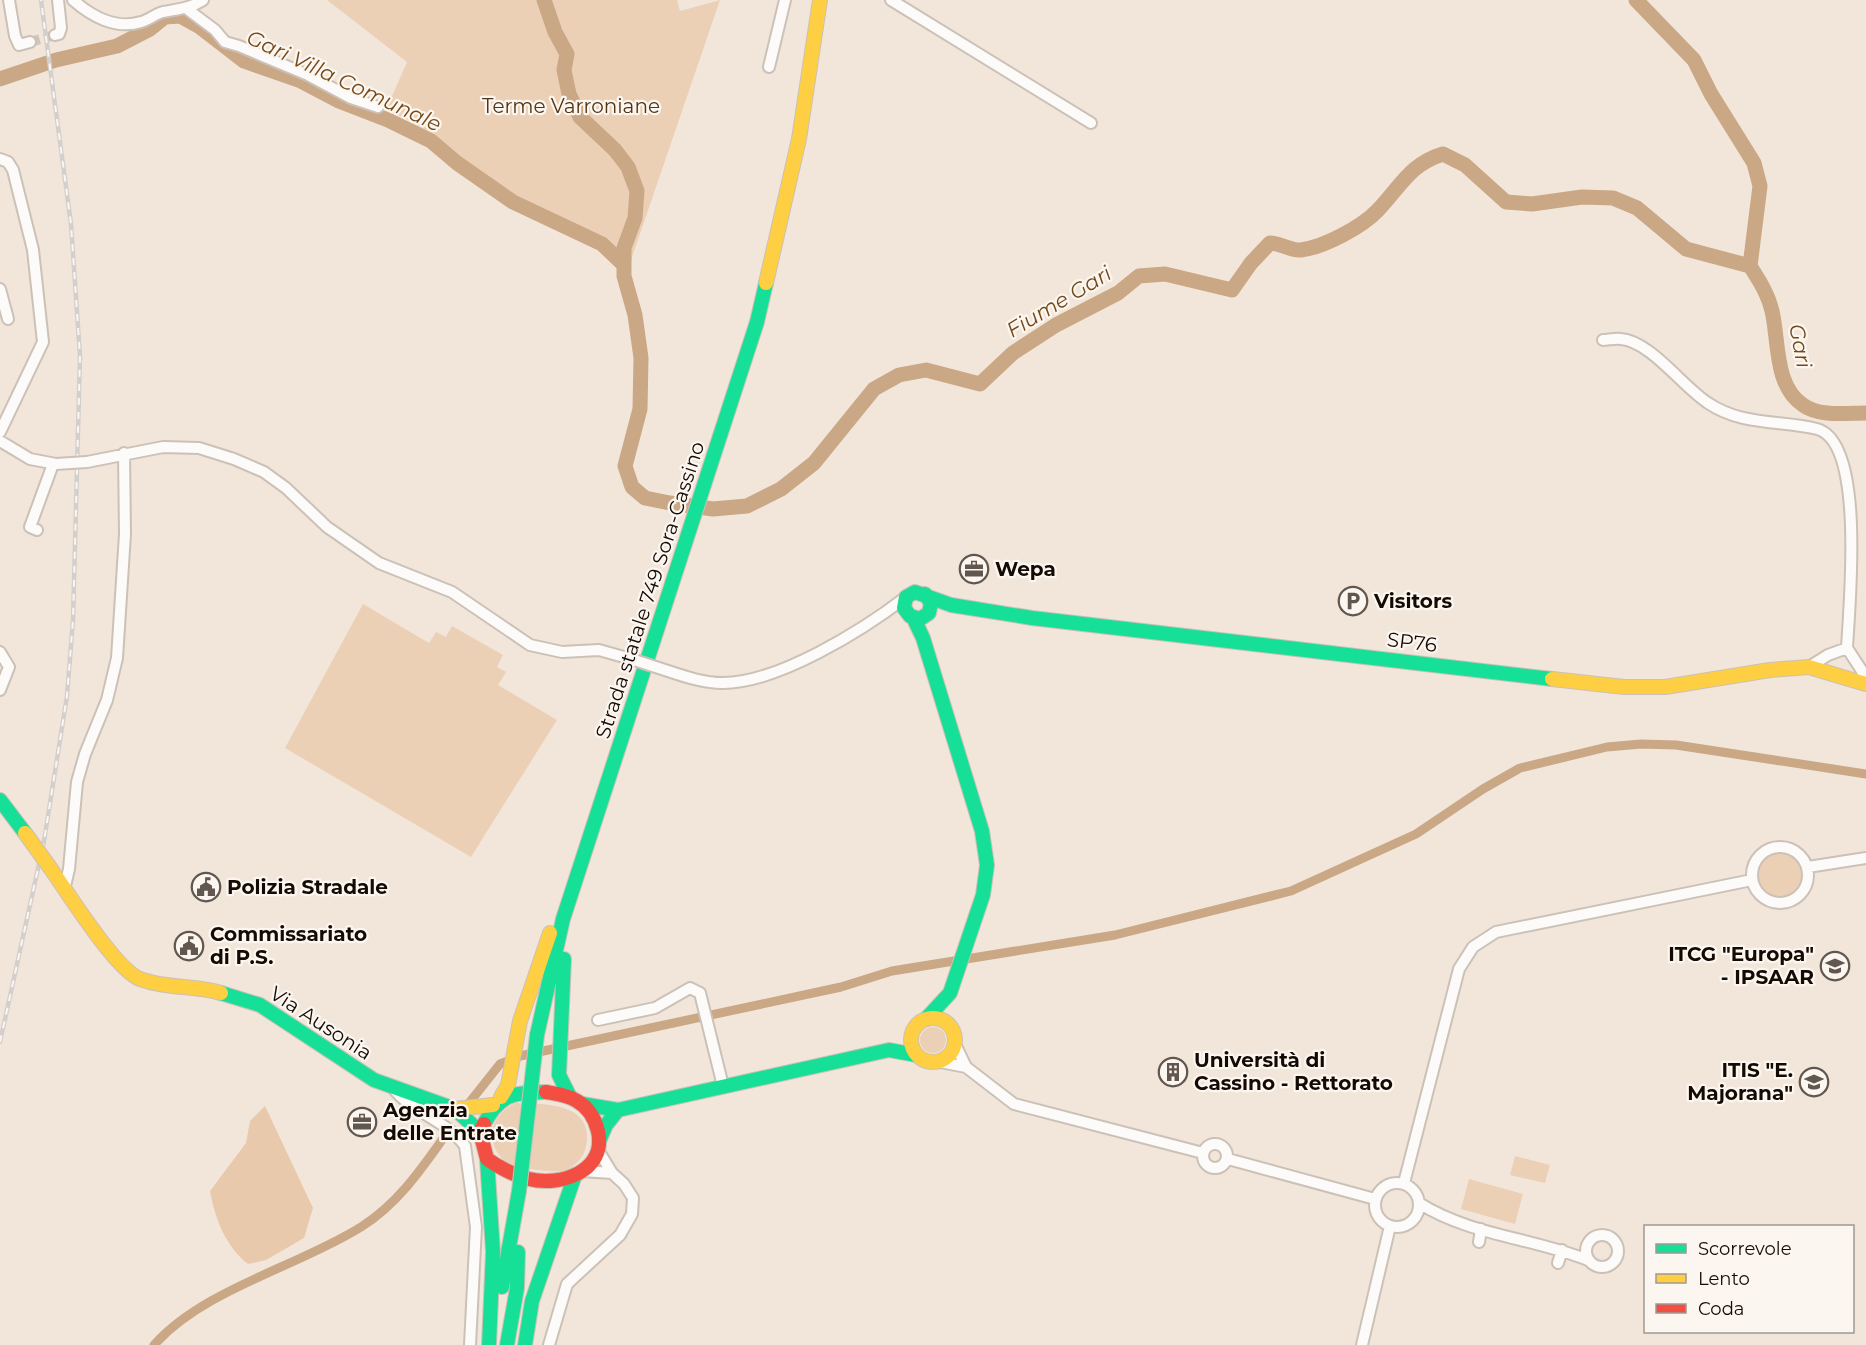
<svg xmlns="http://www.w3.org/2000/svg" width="1866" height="1345" viewBox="0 0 1866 1345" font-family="Montserrat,sans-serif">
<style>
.green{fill:#ebd0b6}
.forest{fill:#e9c9ac}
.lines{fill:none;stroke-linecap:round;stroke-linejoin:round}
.canal{stroke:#caa785;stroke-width:9}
.river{stroke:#caa785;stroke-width:15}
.street-tunnel{stroke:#d1c5ba;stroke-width:10;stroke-dasharray:10 5;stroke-linecap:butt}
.street-casing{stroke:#cbc1b7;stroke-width:14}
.fast-casing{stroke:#cbc1b7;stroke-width:16}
.slow-casing{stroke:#cbc1b7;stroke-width:16}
.jam-casing{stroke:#cbc1b7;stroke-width:16}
.street{stroke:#fdfbf9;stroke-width:10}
.fast{stroke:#16e098;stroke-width:14}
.slow{stroke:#ffcf43;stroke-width:14}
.jam{stroke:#f24e42;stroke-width:14}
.rail-casing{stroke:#d3cfcc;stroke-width:4.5}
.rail{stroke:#fcf6f1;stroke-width:2;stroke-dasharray:7;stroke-linecap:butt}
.street-bridge-casing{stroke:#cbc1b7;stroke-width:14;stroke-linecap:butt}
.fast-bridge-casing{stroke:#cbc1b7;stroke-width:16;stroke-linecap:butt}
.slow-bridge-casing{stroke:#cbc1b7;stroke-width:16;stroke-linecap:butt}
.street-bridge{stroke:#fdfbf9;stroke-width:10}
.fast-bridge{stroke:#16e098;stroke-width:14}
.slow-bridge{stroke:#ffcf43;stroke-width:14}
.labels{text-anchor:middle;stroke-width:4.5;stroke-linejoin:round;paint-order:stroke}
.park-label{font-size:20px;fill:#533411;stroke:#fcf6f1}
.poi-label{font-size:20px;font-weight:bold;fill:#140a03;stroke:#fcf6f1;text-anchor:start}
.street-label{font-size:20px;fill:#140a03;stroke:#fcf6f1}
.water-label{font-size:21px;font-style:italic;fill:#754917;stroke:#fcf6f1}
</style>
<rect width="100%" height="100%" fill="#f2e6da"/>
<path class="green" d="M 327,0 L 677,0 L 680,11 L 720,0 L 629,266 L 579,228 L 515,199 L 409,120 L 386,110 L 407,62 Z
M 363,604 L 429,643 L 436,632 L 446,637 L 452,626 L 503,655 L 497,667 L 506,672 L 498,685 L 557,720 L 471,857 L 285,748 Z
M1758 875a23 23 0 1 1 46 0a23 23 0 1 1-46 0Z
M920 1040a13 13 0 1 1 26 0a13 13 0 1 1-26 0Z
M 516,1103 C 542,1104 590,1102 587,1140 C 586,1154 580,1162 568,1169 C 558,1175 514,1168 505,1161 C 483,1142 491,1113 516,1103 Z
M 1515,1156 L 1550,1165 L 1545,1183 L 1510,1175 Z
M 1469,1179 L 1523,1194 L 1515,1224 L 1461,1209 Z"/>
<path class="forest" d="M 265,1106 L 313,1208 L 304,1238 L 266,1260 L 248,1264 C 225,1246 215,1218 210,1191 L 246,1143 L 250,1121 Z"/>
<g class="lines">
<path class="canal" d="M 469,1103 L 500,1064 L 520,1056 L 841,987 L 892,971 L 1115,935 L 1291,891 L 1416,834 L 1483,789 L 1520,768 L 1607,747 L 1641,744 L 1676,745 L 1866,774
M 154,1345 C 204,1289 297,1267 361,1227 C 398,1204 423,1167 447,1133"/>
<path class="river" d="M 544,0 L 555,32 L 567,54 L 564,70 L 569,94 L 580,117 L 615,150 L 628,167 L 637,191 L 635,218 L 624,248 L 624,276 L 635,315 L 641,358 L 640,409 L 625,466 L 632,487 L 645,498 L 670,503 L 713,509 L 747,506 L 781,489 L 814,463 L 874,389 L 899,375 L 926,370 L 980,384 L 1013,353 L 1056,325 L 1118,293 L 1139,276 L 1165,274 L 1232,290 L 1251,263 L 1270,243 C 1280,243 1291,251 1301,250 C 1324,247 1362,227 1378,210 C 1401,186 1410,164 1443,154 L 1465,165 L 1506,202 L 1532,204 L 1582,197 L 1613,198 L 1637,208 L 1686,249 L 1750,266
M 1636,0 L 1694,60 L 1711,94 L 1754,163 L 1760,186 L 1750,266
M 0,79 L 56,60 L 117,46 L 150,29 L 165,17 L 180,16 L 200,27 L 244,61 L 301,81 L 339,101 L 388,120 L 431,141 L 457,163 L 513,202 L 602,244 L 624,265
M 1750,266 C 1759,280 1768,294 1772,311 C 1779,340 1774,386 1803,405 C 1819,417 1847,413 1866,413"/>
<path class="street-tunnel" d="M 30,42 L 55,35"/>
<g class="street-casing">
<path id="street" d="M 9,0 L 15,36 L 19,45 L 30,42
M 73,0 C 91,16 116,30 141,22 C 149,20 155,14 163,12 C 178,9 189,9 203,0
M 891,0 L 1091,123
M 187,9 L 215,30 L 225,42 L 239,46 L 308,75 L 351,98 L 378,107
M 55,35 L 59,34 L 61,28 L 58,0
M 769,67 L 785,0
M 0,159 L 8,162 L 13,170 L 33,250 L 43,342 L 0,432
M 0,289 L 8,319
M 1603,340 C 1608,340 1615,338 1621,339 C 1650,341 1683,387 1708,403 C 1742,426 1780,420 1817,429 C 1866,442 1849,606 1847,648
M 0,441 L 30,459 L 56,464
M 87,462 L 163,447 L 199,448 L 234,459 L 264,472 L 286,488 L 327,527 L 379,563 L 452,592 L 530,645 L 562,652 L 599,650 L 631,659
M 37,530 L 30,527 L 53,464
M 0,652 L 9,667 L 0,690
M 1809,667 L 1828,655 L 1847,648 L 1862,671 L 1866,684
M 668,671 C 686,677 704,683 723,683 C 778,683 863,630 906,597
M1752 875a28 28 0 1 1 56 0a28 28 0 1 1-56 0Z
M 1808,867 L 1866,858
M 65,886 L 69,869 L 77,782 L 85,754 L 107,700 L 117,658 L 125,534 L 124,453
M 598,1020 L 655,1008 L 690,988 L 700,993 L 723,1086
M 955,1044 L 966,1067 L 1014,1104 L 1203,1153
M 940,1062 L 966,1067
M 393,1088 C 412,1113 447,1120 465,1146 L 476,1227 L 470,1345
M1203 1156a12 12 0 1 1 24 0a12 12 0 1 1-24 0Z
M 1228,1159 L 1375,1199
M 582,1171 L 612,1173
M1375 1205a22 22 0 1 1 44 0a22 22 0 1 1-44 0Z
M 1404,1183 L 1459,969 L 1473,947 L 1496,932 L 1752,880
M 1419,1203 C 1469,1235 1533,1238 1588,1260
M1586 1251a16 16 0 1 1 32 0a16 16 0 1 1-32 0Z
M 1479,1242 L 1481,1229
M 1558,1263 L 1562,1250
M 549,1345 L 567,1284 L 620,1235 L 632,1214 L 633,1198 L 624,1184 L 612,1173 L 598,1150
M 1362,1345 L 1390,1226"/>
</g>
<g class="fast-casing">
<path id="fast" d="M 925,594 L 931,603 L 929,613 L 920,619 L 910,616 L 904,608 L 906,597 L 915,592 L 951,605 L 1032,618 L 1552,679
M 913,617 L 923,638 L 982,831 L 987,865 L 983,895 L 950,993 L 926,1019
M 0,800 L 25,833
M 564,959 L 559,1075 L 570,1097
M 221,993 L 260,1005 L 374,1080 L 455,1109 L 480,1132
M 537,1035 L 563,919 L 757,322 L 766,283
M 582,1104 L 618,1110 L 889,1050 L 916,1055
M 484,1124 C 500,1093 514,1093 546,1092
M 599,1141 L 606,1125 L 618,1110
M 487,1159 L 493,1252 L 489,1345
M 502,1287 L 519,1191
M 507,1345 L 517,1288 L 518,1252
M 525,1345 L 532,1301 L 575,1175"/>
</g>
<g class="slow-casing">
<path id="slow" d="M 766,283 L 799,139 L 820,0
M 1552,679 L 1624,687 L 1665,687 L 1770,670 L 1809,667 L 1866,684
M 51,869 C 68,893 116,970 140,979 C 167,989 195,985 221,993
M911 1040a22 22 0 1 1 44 0a22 22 0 1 1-44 0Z
M 501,1097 L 508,1085 L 520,1021 L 550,933
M 455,1109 L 493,1105"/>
</g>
<g class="jam-casing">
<path id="jam" d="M 484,1124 L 480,1132 L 487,1159 C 500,1168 513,1175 529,1179 C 561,1187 607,1171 598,1131 C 595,1119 588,1107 577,1101 C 568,1095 557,1094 546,1092"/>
</g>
<use href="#street" class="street"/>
<use href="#fast" class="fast"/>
<use href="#slow" class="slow"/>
<use href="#jam" class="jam"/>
<g class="rail-casing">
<path id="rail" d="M 0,1042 L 44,841 L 67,696 L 73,620 L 80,356 L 71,224 L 41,0"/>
</g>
<use href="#rail" class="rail"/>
<g class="street-bridge-casing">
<path id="street-bridge" d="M 56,464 L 87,462
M 631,659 L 668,671"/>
</g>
<g class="fast-bridge-casing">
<path id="fast-bridge" d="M 519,1191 L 537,1035"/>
</g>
<g class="slow-bridge-casing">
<path id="slow-bridge" d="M 25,833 L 51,869"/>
</g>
<use href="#street-bridge" class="street-bridge"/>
<use href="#fast-bridge" class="fast-bridge"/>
<use href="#slow-bridge" class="slow-bridge"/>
</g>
<defs>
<g id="office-ring" transform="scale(1.5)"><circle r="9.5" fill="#fcf6f1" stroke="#62574e" stroke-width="1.5"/><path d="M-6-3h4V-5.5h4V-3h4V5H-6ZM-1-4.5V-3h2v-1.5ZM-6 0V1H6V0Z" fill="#62574e"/></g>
<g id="parking-ring" transform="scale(1.5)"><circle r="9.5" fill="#fcf6f1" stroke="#62574e" stroke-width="1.5"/><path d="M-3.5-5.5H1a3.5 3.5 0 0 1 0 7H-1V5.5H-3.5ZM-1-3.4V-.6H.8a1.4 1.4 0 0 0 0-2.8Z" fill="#62574e"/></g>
<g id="civic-ring" transform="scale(1.5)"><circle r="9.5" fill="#fcf6f1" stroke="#62574e" stroke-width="1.5"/><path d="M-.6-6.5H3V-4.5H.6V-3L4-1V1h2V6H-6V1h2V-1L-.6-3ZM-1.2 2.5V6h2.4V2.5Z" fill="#62574e"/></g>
<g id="school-ring" transform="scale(1.5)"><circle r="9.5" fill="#fcf6f1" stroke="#62574e" stroke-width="1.5"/><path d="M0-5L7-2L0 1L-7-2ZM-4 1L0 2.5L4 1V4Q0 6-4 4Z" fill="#62574e"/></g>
<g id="building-ring" transform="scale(1.5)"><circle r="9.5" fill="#fcf6f1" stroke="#62574e" stroke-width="1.5"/><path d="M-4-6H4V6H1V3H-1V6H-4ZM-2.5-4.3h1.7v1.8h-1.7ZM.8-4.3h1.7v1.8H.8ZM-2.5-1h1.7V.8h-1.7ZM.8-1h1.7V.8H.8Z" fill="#62574e"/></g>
</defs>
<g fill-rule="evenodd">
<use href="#office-ring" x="974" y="569"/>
<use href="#parking-ring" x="1353" y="601"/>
<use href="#civic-ring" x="206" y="887"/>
<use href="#civic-ring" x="189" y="946"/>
<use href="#school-ring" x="1835" y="966"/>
<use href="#building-ring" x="1173" y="1072"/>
<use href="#school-ring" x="1814" y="1082"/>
<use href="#office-ring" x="362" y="1122"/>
</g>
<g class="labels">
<g class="park-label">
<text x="571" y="113">Terme Varroniane</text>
</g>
<g class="poi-label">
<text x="995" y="576">Wepa</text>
<text x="1374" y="608">Visitors</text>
<text x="227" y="894">Polizia Stradale</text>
<text x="210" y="941">Commissariato<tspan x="210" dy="23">di P.S.</tspan></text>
<text x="1814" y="961" text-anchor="end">ITCG "Europa"<tspan x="1814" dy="23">- IPSAAR</tspan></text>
<text x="1194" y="1067">Università di<tspan x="1194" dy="23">Cassino - Rettorato</tspan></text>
<text x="1793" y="1077" text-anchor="end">ITIS "E.<tspan x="1793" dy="23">Majorana"</tspan></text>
<text x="383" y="1117">Agenzia<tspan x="383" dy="23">delle Entrate</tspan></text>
</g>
<g class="street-label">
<text transform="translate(650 590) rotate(-72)" y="7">Strada statale 749 Sora-Cassino</text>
<text transform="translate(1412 642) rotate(7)" y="7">SP76</text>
<text transform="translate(321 1023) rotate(33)" y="7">Via Ausonia</text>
</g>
<g class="water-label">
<text transform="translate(344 81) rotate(25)" y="7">Gari Villa Comunale</text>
<text transform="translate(1059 302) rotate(-31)" y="7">Fiume Gari</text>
<text transform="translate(1800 346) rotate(79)" y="7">Gari</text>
</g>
</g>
<rect x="1644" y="1225" width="210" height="108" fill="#fcf6f1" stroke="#9f9892" stroke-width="1.5"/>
<rect x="1656" y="1244" width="30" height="9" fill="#16e098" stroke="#9f9892" stroke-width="1.5"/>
<text x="1698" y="1255" font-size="18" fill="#140a03">Scorrevole</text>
<rect x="1656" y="1274" width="30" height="9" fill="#ffcf43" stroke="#9f9892" stroke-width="1.5"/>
<text x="1698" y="1285" font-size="18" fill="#140a03">Lento</text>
<rect x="1656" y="1304" width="30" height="9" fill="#f24e42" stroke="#9f9892" stroke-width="1.5"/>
<text x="1698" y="1315" font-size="18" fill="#140a03">Coda</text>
</svg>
